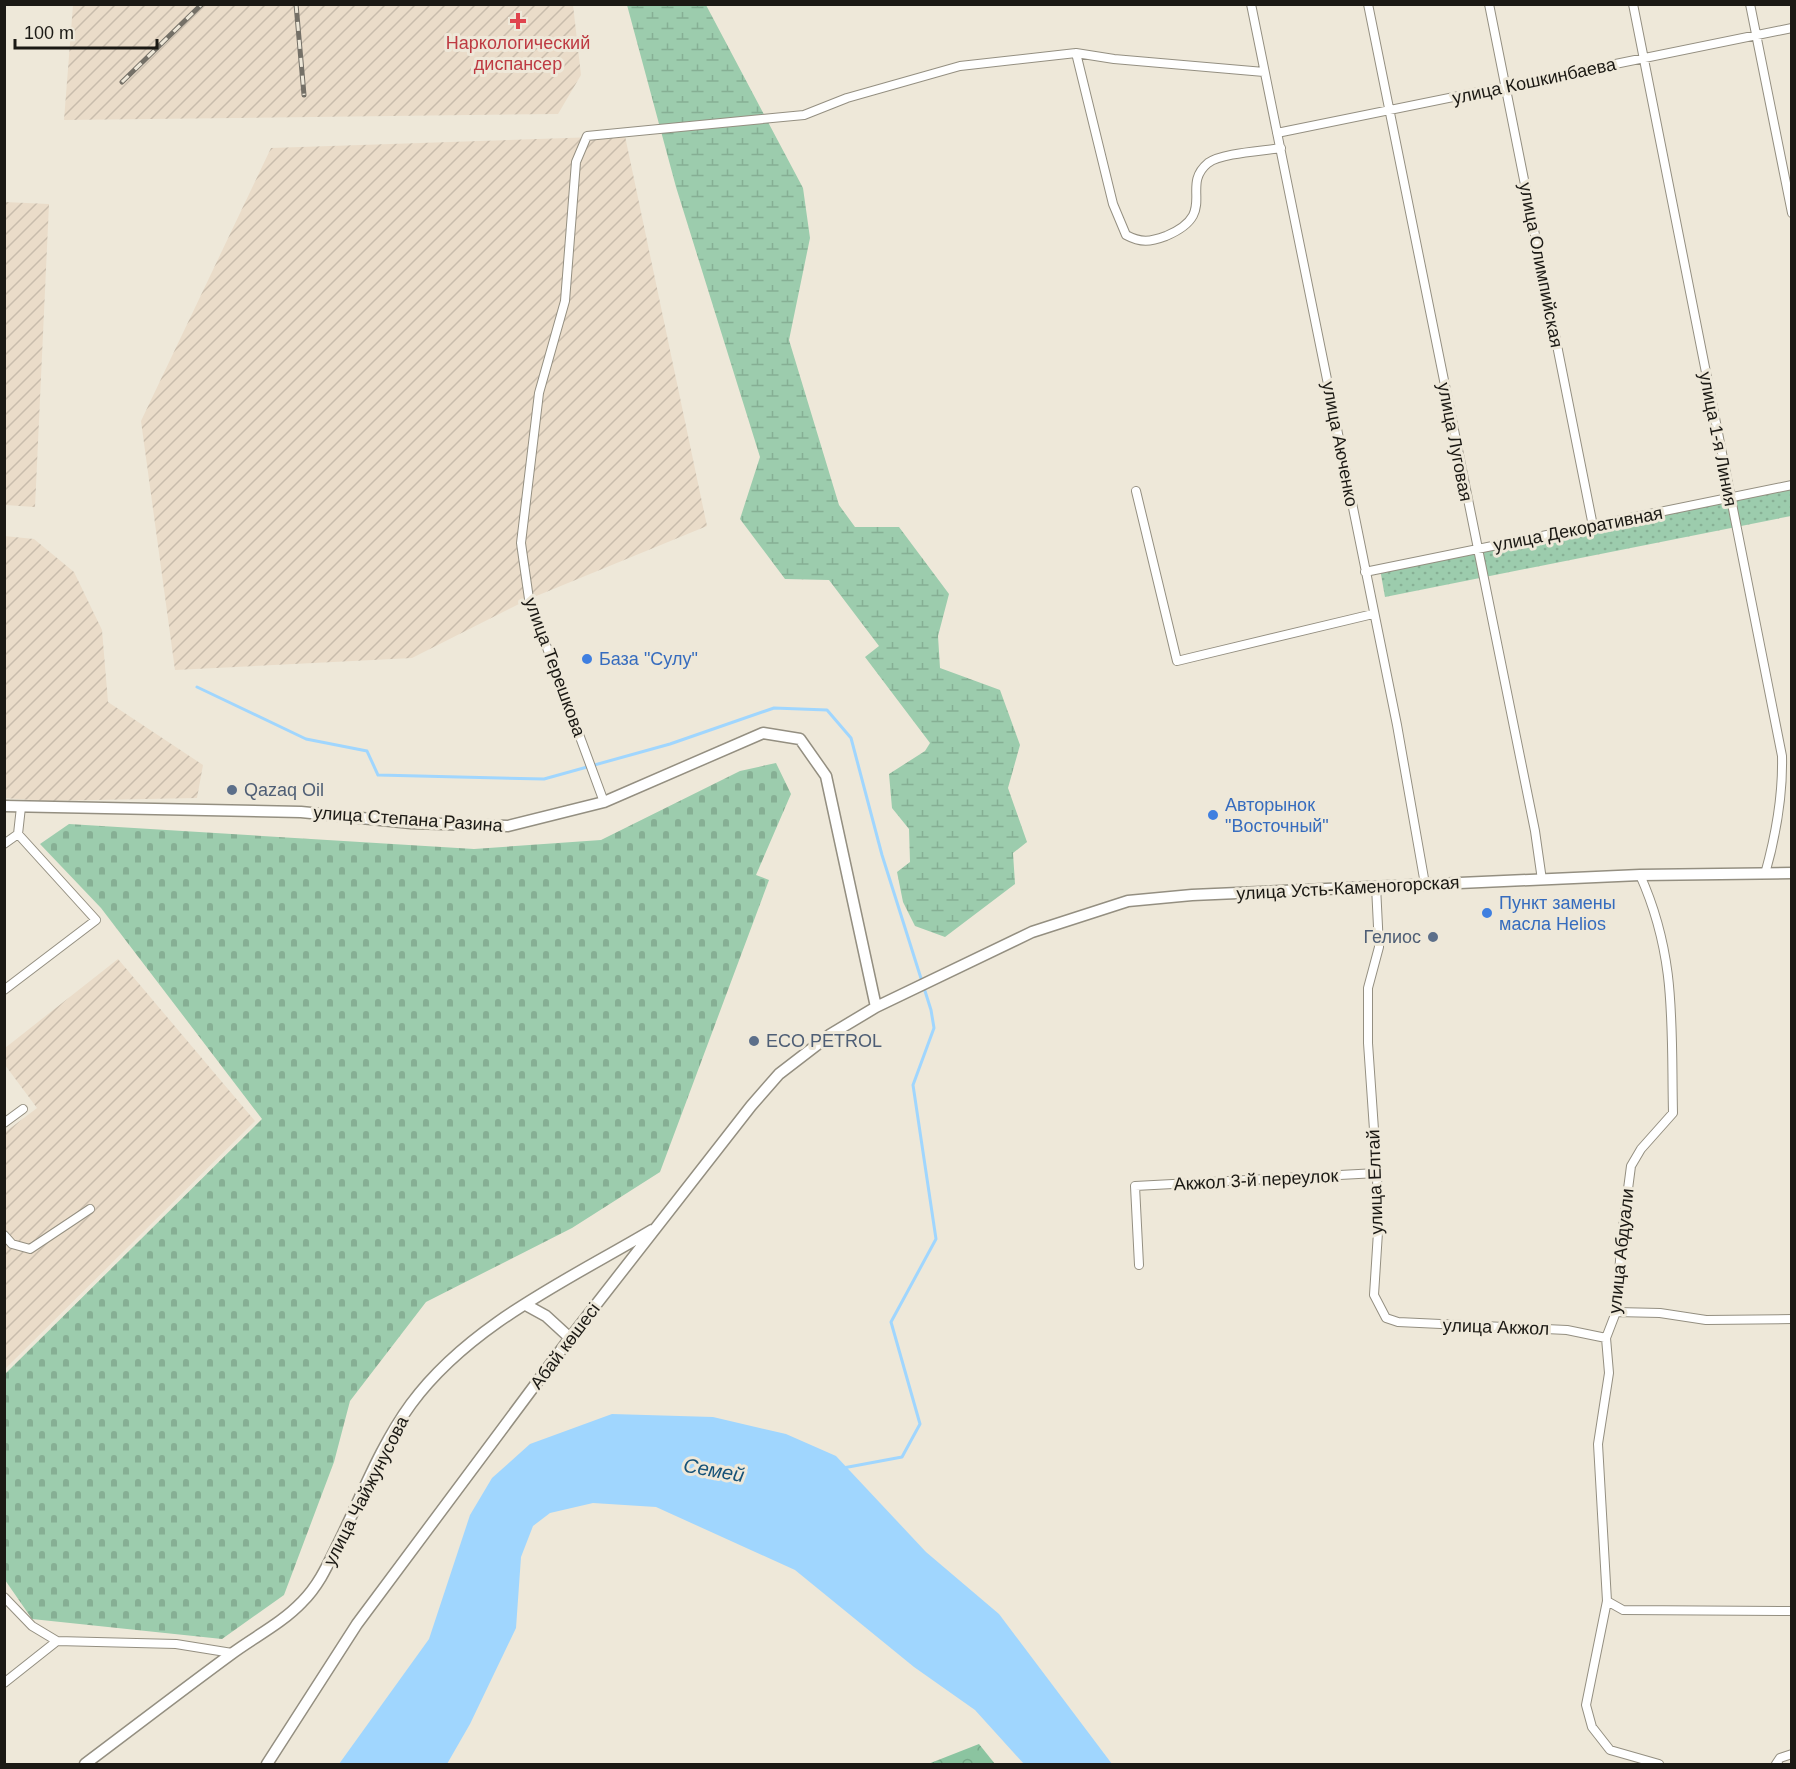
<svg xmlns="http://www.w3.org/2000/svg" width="1796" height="1769" viewBox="0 0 1796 1769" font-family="Arial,sans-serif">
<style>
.industrial{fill:url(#industrial-furrows)}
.grass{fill:url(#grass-dots)}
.forest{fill:url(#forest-crowns)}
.wetland{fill:url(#wetland-marsh)}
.cemetery{fill:url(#cemetery-stones)}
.water{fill:#a0d6fe}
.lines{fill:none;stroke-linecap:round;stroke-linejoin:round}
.stream{stroke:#a0d6fe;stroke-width:3}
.street-casing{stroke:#948f81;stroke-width:10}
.secondary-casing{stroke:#948f81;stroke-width:13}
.street{stroke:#fff;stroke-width:8}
.secondary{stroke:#fff;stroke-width:10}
.rail-casing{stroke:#747067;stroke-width:5}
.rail{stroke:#eee8d9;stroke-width:3;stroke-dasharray:9;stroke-linecap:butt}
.health-dot{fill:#e0444e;stroke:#eee8d9;stroke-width:2}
.shop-dot{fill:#3f7fe0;stroke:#eee8d9;stroke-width:2}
.service-dot{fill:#5c6f8a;stroke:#eee8d9;stroke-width:2}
.labels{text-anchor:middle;stroke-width:6;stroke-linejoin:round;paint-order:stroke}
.health-label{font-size:18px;fill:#be3a42;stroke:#eee8d9}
.street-label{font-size:18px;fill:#1b1914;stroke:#eee8d9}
.shop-label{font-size:18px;fill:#366cbe;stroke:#eee8d9;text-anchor:start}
.service-label{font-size:18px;fill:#4e5e75;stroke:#eee8d9;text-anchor:start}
.water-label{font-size:20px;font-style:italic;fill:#155278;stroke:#eee8d9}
</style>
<defs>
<pattern id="industrial-furrows" width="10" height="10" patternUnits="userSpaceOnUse" patternTransform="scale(1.5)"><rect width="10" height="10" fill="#eadcc9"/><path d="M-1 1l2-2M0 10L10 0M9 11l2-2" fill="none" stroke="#c8bcac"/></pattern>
<pattern id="grass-dots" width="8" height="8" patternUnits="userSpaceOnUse" patternTransform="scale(1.5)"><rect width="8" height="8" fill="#9cccad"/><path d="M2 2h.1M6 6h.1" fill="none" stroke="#86af94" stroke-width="1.8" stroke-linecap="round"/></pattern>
<pattern id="forest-crowns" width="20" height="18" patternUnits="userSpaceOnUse" patternTransform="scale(1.5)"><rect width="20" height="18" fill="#8bc4a0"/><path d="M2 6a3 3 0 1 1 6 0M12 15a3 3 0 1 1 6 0" fill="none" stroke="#77a889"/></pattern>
<pattern id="wetland-marsh" width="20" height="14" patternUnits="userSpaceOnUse" patternTransform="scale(1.5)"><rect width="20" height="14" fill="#9cccad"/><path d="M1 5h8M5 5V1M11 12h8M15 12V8" fill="none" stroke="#86af94"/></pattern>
<pattern id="cemetery-stones" width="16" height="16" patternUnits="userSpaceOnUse" patternTransform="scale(1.5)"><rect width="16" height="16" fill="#9cccad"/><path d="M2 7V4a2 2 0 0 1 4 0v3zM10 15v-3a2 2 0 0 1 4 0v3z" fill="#86af94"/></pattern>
</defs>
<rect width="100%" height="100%" fill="#eee8d9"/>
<path class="industrial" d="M 73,5 L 573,5 L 581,75 L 558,114 L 64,120 Z
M 625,136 L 707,526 L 529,599 L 412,658 L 175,670 L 141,421 L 271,148 Z
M 4,202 L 49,204 L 35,507 L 5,505 Z
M 4,536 L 34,539 L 74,572 L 102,630 L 108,702 L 203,765 L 197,798 L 44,801 L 5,798 Z
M 118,959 L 255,1121 L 5,1369 L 4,1133 L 37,1108 L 5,1065 L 5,1048 Z"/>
<path class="grass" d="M 1791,487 L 1791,516 L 1385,597 L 1380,569 Z"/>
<path class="forest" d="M 979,1744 L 995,1764 L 928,1764 Z"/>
<path class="wetland" d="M 627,5 L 706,5 L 803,188 L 810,238 L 789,340 L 839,505 L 855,527 L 899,527 L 949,594 L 938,636 L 940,668 L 1000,690 L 1020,745 L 1008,788 L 1027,842 L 1013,853 L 1015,884 L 945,937 L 915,926 L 903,902 L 897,872 L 910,862 L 909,829 L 892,808 L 889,774 L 925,751 L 930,743 L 865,657 L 879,646 L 829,580 L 785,579 L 740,519 L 760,457 L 676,187 Z"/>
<path class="cemetery" d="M 776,763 L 791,794 L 756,875 L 769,880 L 660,1172 L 572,1228 L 426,1302 L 350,1401 L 334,1462 L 284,1595 L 222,1639 L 32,1619 L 5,1580 L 5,1374 L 262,1119 L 101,908 L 40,844 L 69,824 L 474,849 L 601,840 L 740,771 Z"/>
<path class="water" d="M 612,1414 L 713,1417 L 786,1434 L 836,1456 L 926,1552 L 999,1614 L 1112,1764 L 1024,1764 L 975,1710 L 914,1667 L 795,1570 L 656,1507 L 593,1503 L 550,1513 L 533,1526 L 521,1557 L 516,1628 L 470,1724 L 447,1764 L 339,1764 L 429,1639 L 470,1515 L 492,1478 L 530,1444 Z"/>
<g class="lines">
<path class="stream" d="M 197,687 L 306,739 L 367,751 L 378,775 L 544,779 L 670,744 L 774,708 L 827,710 L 851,738 L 882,855 L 931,1010 L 934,1028 L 913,1085 L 936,1239 L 891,1322 L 920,1424 L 902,1457 L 843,1468"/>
<g class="street-casing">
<path id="street" d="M 1251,4 L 1397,725 L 1425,884
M 1368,4 L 1535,831 L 1542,880
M 1489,4 L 1593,526
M 1633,4 L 1782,756 C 1783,797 1776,835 1765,874
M 1750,4 L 1792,213
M 1076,53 L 1113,204 L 1126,235 C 1141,243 1150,242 1166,236 C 1220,213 1179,187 1208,163 C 1221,153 1263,151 1281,148
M 1277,133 L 1792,28
M 1136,491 L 1177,661 L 1373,614
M 1365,572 L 1792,485
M 604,802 L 529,599 L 521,543 L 539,393 L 565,301 L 576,162 L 587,136 L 804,115 L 847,98 L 960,66 L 1076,53 L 1114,59 L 1264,72
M 4,844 L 18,834 L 21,807
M 1640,875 C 1677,957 1671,1025 1673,1113 L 1641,1149 L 1631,1166 L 1622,1235 L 1616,1312 L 1606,1338 L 1609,1373 L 1598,1444 L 1607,1601 L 1623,1610 L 1792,1611
M 1376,886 L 1379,947 L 1368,988 L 1368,1043 L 1377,1173 L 1378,1232 L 1374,1295 L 1386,1318 L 1398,1322 L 1567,1330 L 1606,1338
M 4,990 L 96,920 L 18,834
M 4,1123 L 23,1109
M 4,1235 L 12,1244 L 30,1249 L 90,1209
M 1139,1265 L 1135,1186 L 1377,1173
M 1616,1312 L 1660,1313 L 1706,1320 L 1792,1319
M 4,1597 L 32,1626 L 57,1641 L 176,1644 L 232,1653
M 1607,1601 L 1586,1705 L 1592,1727 L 1610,1750 L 1659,1764
M 4,1683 L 57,1641
M 1776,1764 L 1780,1758 L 1792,1754"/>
</g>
<g class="secondary-casing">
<path id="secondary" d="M 4,806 L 301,812 L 411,823 L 508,826 L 604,802 L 763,733 L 800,739 L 826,776 L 876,1007
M 526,1305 L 546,1316 L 570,1338
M 85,1764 C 133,1728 181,1691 230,1655 C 254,1637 281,1624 302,1602 C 320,1584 329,1562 340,1540 C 362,1495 381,1445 411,1404 C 470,1324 568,1280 652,1230
M 267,1764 L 357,1624 L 570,1338 L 751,1106 L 779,1074 L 831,1034 L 876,1007 L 1032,932 L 1128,901 L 1192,895 L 1640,875 L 1792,873"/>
</g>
<use href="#street" class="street"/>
<use href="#secondary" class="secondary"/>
<g class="rail-casing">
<path id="rail" d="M 296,4 L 304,95
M 122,82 L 202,4"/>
</g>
<use href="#rail" class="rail"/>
</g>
<path class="health-dot" d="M515 12h6v6h6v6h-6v6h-6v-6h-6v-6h6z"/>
<g class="shop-dot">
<circle cx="587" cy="659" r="6"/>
<circle cx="1213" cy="815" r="6"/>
<circle cx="1487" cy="913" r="6"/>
</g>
<g class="service-dot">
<circle cx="232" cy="790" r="6"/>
<circle cx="1433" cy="937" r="6"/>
<circle cx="754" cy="1041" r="6"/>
</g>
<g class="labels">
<g class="health-label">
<text x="518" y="49">Наркологический<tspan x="518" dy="21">диспансер</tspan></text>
</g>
<g class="street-label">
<text transform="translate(1534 81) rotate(-12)" y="6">улица Кошкинбаева</text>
<text transform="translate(1541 265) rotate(79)" y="6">улица Олимпийская</text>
<text transform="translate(1718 439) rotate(79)" y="6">улица 1-я Линия</text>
<text transform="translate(1455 442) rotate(79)" y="6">улица Луговая</text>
<text transform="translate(1340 444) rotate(79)" y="6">улица Аюченко</text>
<text transform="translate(1578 529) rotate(-11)" y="6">улица Декоративная</text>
<text transform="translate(555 667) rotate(70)" y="6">улица Терешкова</text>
<text transform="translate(408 819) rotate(4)" y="6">улица Степана Разина</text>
<text transform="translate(1348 888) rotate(-3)" y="6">улица Усть-Каменогорская</text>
<text transform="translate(1256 1180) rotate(-3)" y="6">Акжол 3-й переулок</text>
<text transform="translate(1375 1182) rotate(-92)" y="6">улица Елтай</text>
<text transform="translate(1621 1251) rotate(-84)" y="6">улица Абдуали</text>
<text transform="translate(1496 1327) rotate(2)" y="6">улица Акжол</text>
<text transform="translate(565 1346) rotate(-53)" y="6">Абай көшесі</text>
<text transform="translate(366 1491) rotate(-63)" y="6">улица Чайжунусова</text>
</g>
<g class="shop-label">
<text x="599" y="665">База "Сулу"</text>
<text x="1225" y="811">Авторынок<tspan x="1225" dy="21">"Восточный"</tspan></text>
<text x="1499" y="909">Пункт замены<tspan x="1499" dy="21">масла Helios</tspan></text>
</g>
<g class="service-label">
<text x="244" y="796">Qazaq Oil</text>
<text x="1421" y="943" text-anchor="end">Гелиос</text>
<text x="766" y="1047">ECO PETROL</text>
</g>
<g class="water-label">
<text transform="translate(714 1470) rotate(10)" y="7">Семей</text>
</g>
</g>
<rect width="1796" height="1769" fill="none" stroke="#1b1914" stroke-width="12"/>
<path d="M15 39v9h142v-9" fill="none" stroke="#1b1914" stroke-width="3"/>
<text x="24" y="39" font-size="18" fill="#1b1914" stroke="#eee8d9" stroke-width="4.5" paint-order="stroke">100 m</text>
</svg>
